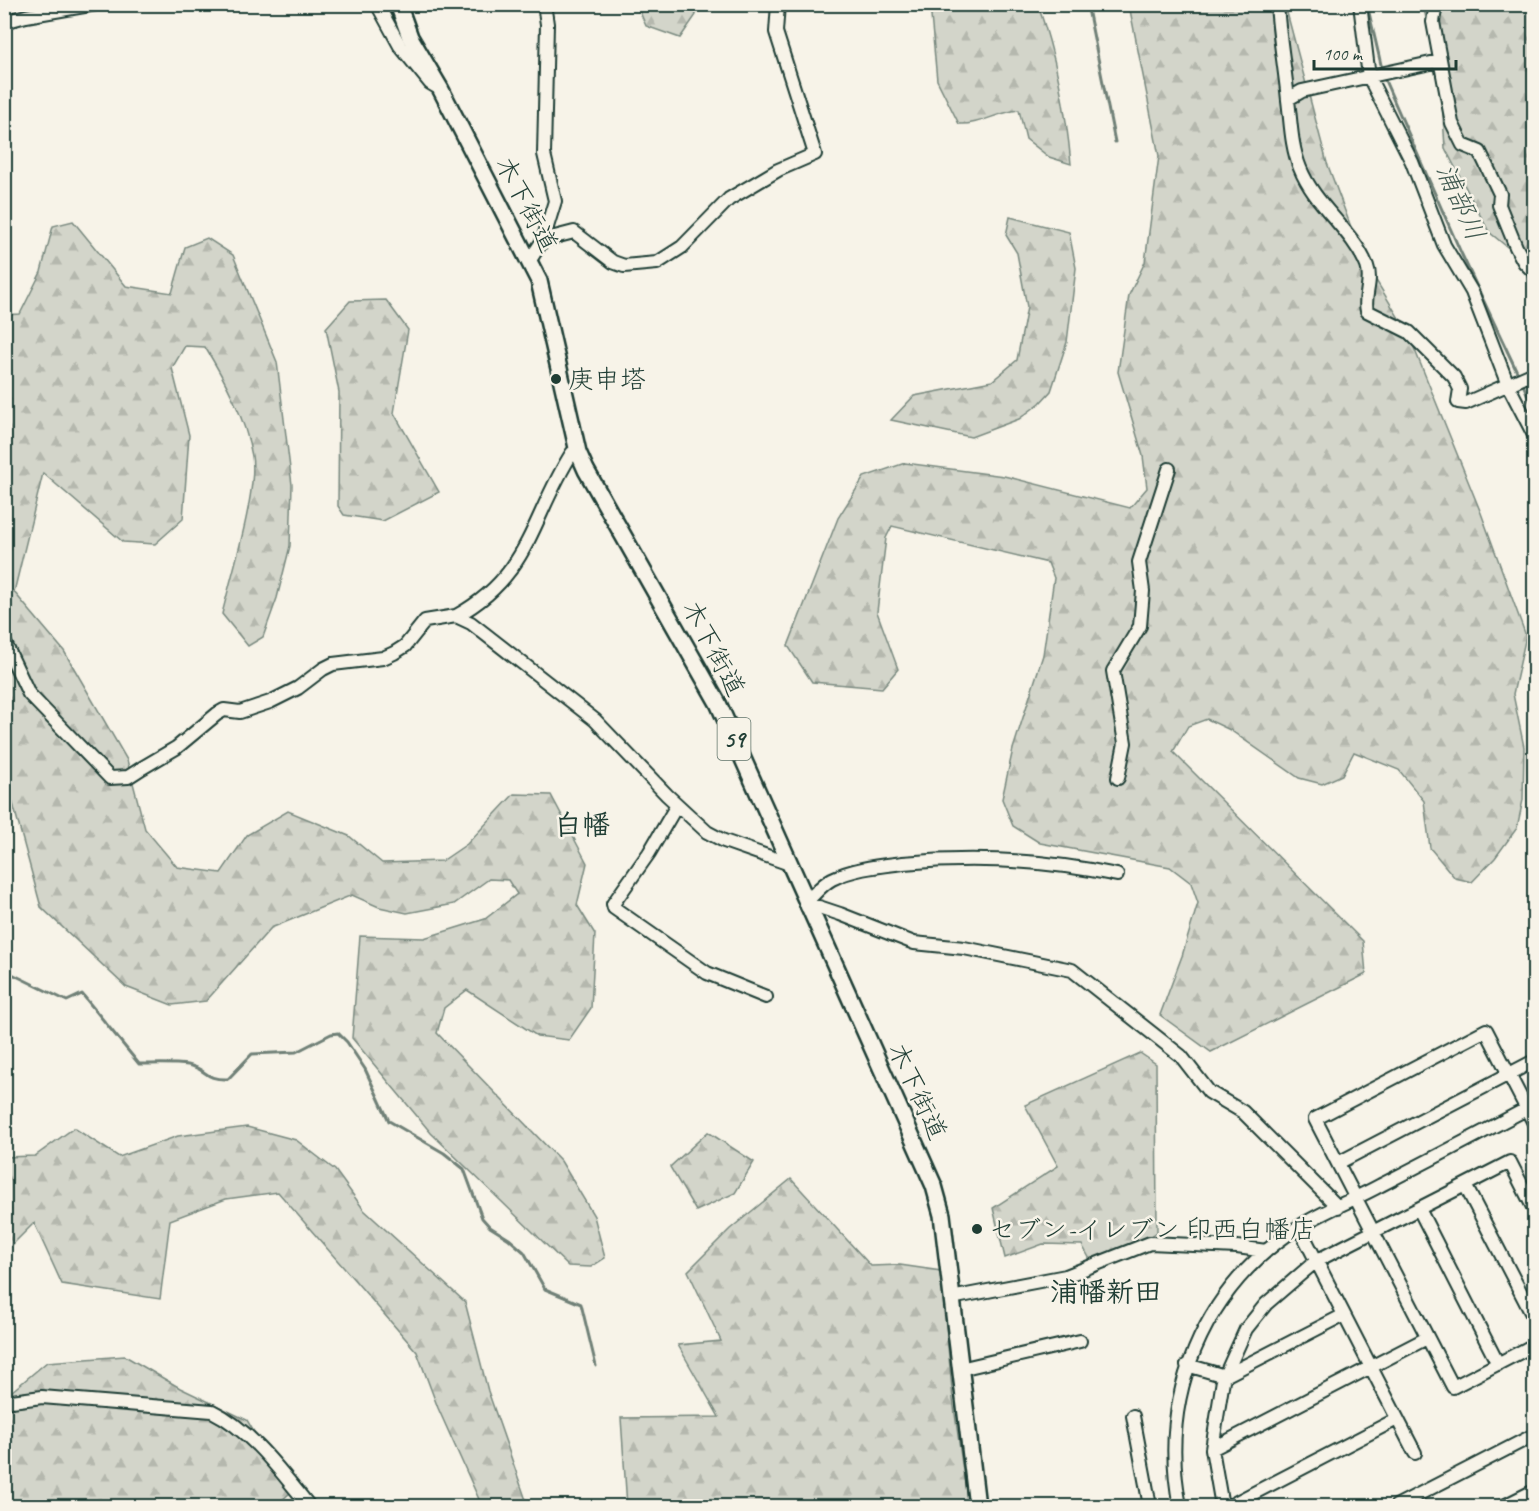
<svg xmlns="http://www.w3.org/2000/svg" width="1539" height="1511" viewBox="0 0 1539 1511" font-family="Caveat,'Klee One',sans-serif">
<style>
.forest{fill:url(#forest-firs);stroke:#79897f;stroke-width:1.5}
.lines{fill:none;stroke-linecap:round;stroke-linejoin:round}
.stream{stroke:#6f8077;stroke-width:3}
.minor-casing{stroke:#1f3d34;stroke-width:16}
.major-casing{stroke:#1f3d34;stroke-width:20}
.minor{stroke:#f7f3e8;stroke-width:12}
.major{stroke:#f7f3e8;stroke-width:15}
.poi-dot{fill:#1f3d34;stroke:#f7f3e8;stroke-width:2}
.labels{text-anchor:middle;stroke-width:5;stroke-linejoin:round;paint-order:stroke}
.shield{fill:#f7f3e8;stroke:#60746a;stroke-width:1.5}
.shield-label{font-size:24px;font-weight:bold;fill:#1f3d34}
.street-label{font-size:26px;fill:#1f3d34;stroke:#f7f3e8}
.poi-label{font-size:26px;fill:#1f3d34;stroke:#f7f3e8;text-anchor:start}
.water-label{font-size:27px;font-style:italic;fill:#405950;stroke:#f7f3e8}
.quarter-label{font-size:28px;font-weight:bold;fill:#1f3d34;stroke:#f7f3e8}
</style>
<defs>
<pattern id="forest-firs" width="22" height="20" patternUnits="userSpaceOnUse" patternTransform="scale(1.5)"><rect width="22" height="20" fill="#d3d5ca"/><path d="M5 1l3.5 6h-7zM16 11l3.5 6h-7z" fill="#b5b8ae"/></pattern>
</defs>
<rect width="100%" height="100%" fill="#f7f3e8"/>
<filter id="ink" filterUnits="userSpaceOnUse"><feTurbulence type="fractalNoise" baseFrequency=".0167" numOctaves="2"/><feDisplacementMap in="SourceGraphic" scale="12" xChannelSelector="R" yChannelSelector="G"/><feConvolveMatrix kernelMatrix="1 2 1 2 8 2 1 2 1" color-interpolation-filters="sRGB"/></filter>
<g filter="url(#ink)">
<path class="forest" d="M 637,5 L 692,5 L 696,15 L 680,38 L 646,26 Z
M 930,5 L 1038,5 C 1056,57 1066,109 1071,164 L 1049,157 L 1026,139 L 1019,110 C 998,112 979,125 959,124 L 937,80 Z
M 1129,5 L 1285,5 L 1327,163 L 1363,259 L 1408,333 L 1481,513 L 1526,636 L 1513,694 L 1524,747 L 1523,800 L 1517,828 L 1495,858 L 1472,882 L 1455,878 L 1430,848 L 1424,801 L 1399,770 L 1354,752 L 1342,775 L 1322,784 L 1299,778 L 1230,730 L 1207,719 L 1188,726 L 1173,752 L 1363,941 L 1366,974 L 1211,1052 L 1160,1015 L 1182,956 L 1198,903 L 1191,883 L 1170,867 L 1040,843 L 1013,826 L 1002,799 L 1013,749 L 1043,655 L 1054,578 L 1048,563 L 892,526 L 886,538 L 877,612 L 898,669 L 882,688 L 812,682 L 788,646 L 838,518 L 864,477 L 905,463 L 1004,476 L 1130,508 L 1147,488 L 1143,456 L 1118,372 L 1129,295 L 1145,262 L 1159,156 Z
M 1423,5 L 1534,5 L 1534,269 L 1489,232 L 1445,148 L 1441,84 Z
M 1010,217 L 1069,232 L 1076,268 L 1067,342 L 1051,391 L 1040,403 L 1019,419 L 971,437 L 891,420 L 914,396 L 992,381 L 1017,360 L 1027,307 L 1017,253 L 1006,235 Z
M 73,221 L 126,286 L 172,293 L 185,247 L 207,238 L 233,255 L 277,362 L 292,485 L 290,546 L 277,598 L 263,637 L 248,646 L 222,614 C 231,577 258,490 252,456 C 245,417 225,380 205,347 L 185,346 L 172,368 L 189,435 L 183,519 L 155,544 L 123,542 L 43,473 L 14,592 L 64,651 L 127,760 L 145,829 L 177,867 L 221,873 L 247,835 L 288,811 L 349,836 L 382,863 L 442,861 L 467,844 L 514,794 L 551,795 L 587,863 L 577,905 L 595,934 L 591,1008 L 569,1040 L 537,1036 L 467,990 L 444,1008 L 437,1033 L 561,1161 L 594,1216 L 605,1258 L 591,1267 L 568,1266 L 431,1133 L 352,1038 L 360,936 L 424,938 L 485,919 L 517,894 L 508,880 L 489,879 L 454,904 L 407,913 L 379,907 L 352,895 L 271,928 L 206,1001 L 172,1005 L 126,987 L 41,907 L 12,800 L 5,794 L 4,315 L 20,314 L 41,272 L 53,226 Z
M 386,300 L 408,330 L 394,413 L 439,492 L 383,521 L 344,515 L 338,506 L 339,392 L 326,328 L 350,301 Z
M 1140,1053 L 1156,1064 L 1157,1232 L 1097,1272 L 1082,1245 L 1043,1244 L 1005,1258 L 993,1208 L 1058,1166 L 1025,1105 Z
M 247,1127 L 296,1140 L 335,1170 L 364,1210 L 465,1302 L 488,1391 L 528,1506 L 482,1506 L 438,1408 L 417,1352 L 278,1192 L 226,1199 L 170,1220 L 160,1299 L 62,1284 L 34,1223 L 5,1252 L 5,1157 L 35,1156 L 74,1128 L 119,1157 L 178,1136 Z
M 708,1132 L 754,1162 L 735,1193 L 696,1211 L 670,1167 Z
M 791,1179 L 871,1266 L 900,1265 L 941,1271 L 953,1400 L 968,1506 L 627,1506 L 621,1418 L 719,1417 L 678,1345 L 721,1341 L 688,1271 L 730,1229 Z
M 125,1356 L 180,1388 L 247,1420 L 290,1493 L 275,1506 L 98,1506 L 100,1499 L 64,1506 L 5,1506 L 5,1397 L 47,1362 Z"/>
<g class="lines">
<path class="stream" d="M 1087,4 L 1115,142
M 1367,4 L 1382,69
M 1383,76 L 1462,255 L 1519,376
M 1522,382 L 1534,410
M 4,970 L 67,1001 L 82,994 L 139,1064 C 155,1064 173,1063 188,1065 C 208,1069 203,1080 228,1079 L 252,1054 L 296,1052 L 331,1034 L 338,1033 L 347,1042 L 365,1069 L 389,1121 L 444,1153 L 464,1169 L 482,1218 L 490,1227 L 509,1239 L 524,1252 L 545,1289 L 581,1304 L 596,1366"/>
<g class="minor-casing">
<path id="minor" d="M 377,4 L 400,46 L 430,83 L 435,86
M 1277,4 C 1279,37 1285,68 1288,100 C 1291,123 1291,146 1300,168 C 1315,206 1352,229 1367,266 C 1373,282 1363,296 1367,311 L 1409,332 L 1454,377 L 1460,389 L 1458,402 L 1466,403 L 1534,373
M 1360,4 L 1369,77 L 1412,162 L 1444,245 L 1472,292 L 1508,385 L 1534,435
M 1436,4 L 1433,22 L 1452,123 L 1463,145 L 1480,152 L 1500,194 L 1499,205 L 1516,247 L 1524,262 L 1534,272
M 4,22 L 26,16 L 96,4
M 1288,99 L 1302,91 L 1440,61
M 543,240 L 574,232 L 613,262 L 624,266 L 657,263 L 682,247 L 729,199 L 778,170 L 815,154 L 776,32 L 778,4
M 530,260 L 543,240 L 555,201 L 544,154 L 547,24 L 544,4
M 456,616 C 531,575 531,517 572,453 L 578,452
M 4,641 L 29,694 L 110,778 L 128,777 L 142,768 L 176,748 L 217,714 L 224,710 L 240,712 L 270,702 L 298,688 L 323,669 L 333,664 L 383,658 L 394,653 L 405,646 L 425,621 L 456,616 L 471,623 L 595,720 L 667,795 L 707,832 L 724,841 L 787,863
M 1118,778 L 1125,743 L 1113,671 L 1140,626 L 1143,591 L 1139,562 L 1169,469
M 677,805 L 649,853 L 613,904 L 614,908 L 707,973 L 766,997
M 805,903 C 814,895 822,884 832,879 C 854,868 879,866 903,863 C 975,856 1046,860 1117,875
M 807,907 L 819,907 L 840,914 L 914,943 L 964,948 L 1072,970 L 1181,1056 L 1209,1092 L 1243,1112 L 1338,1207
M 1534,1123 L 1486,1030 L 1315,1119 L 1453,1387 L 1534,1345
M 1338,1163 L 1534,1061
M 1465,1185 L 1534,1318
M 1419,1209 L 1498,1364
M 1299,1227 L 1415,1453
M 951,1298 L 1066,1276 L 1150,1243 L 1237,1247 L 1266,1251
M 1187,1365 L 1225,1376 L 1344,1315
M 960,1369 L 1080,1341
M 4,1402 L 42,1397 L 212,1411 C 251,1430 282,1473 309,1506
M 1133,1416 L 1150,1506
M 1212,1449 L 1427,1338
M 1180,1506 C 1158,1397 1203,1289 1297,1228 C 1323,1211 1354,1200 1381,1185 C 1432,1159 1483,1132 1534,1105
M 1222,1506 L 1212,1449 L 1223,1380 L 1246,1329 L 1266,1304 L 1316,1261 L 1510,1162 L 1534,1209
M 1229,1506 L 1397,1419
M 1396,1506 L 1534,1435
M 1504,1506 L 1534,1491"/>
</g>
<g class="major-casing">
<path id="major" d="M 398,4 L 410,37 L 440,88 L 539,281 L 578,452 L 586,470 L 718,703 L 934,1186 L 942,1215 L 977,1506"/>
</g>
<use href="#minor" class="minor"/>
<use href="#major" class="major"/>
</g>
</g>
<g class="poi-dot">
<circle cx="556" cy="379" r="6"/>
<circle cx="977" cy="1229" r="6"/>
</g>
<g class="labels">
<rect class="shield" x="717.5" y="718" width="33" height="42" rx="4.5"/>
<g class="shield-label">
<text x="734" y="747">59</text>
</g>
<g class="street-label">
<text transform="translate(527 204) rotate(62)" y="9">木下街道</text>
<text transform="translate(714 648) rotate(62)" y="9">木下街道</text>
<text transform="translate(918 1091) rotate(65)" y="9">木下街道</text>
</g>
<g class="poi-label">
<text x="568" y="388">庚申塔</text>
<text x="989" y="1238">セブン-イレブン 印西白幡店</text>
</g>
<g class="water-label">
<text transform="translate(1461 202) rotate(66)" y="9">浦部川</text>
</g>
<g class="quarter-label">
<text x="582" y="834">白幡</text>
<text x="1106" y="1301">浦幡新田</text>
</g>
</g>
<rect width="1539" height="1511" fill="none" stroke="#f7f3e8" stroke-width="24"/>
<rect x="12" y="12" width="1515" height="1487" fill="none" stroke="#1f3d34" stroke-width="2" filter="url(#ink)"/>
<path d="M1314 60v9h142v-9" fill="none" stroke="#1f3d34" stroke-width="3"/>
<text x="1323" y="60" font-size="18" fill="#1f3d34" stroke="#f7f3e8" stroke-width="4.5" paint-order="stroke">100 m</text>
</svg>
